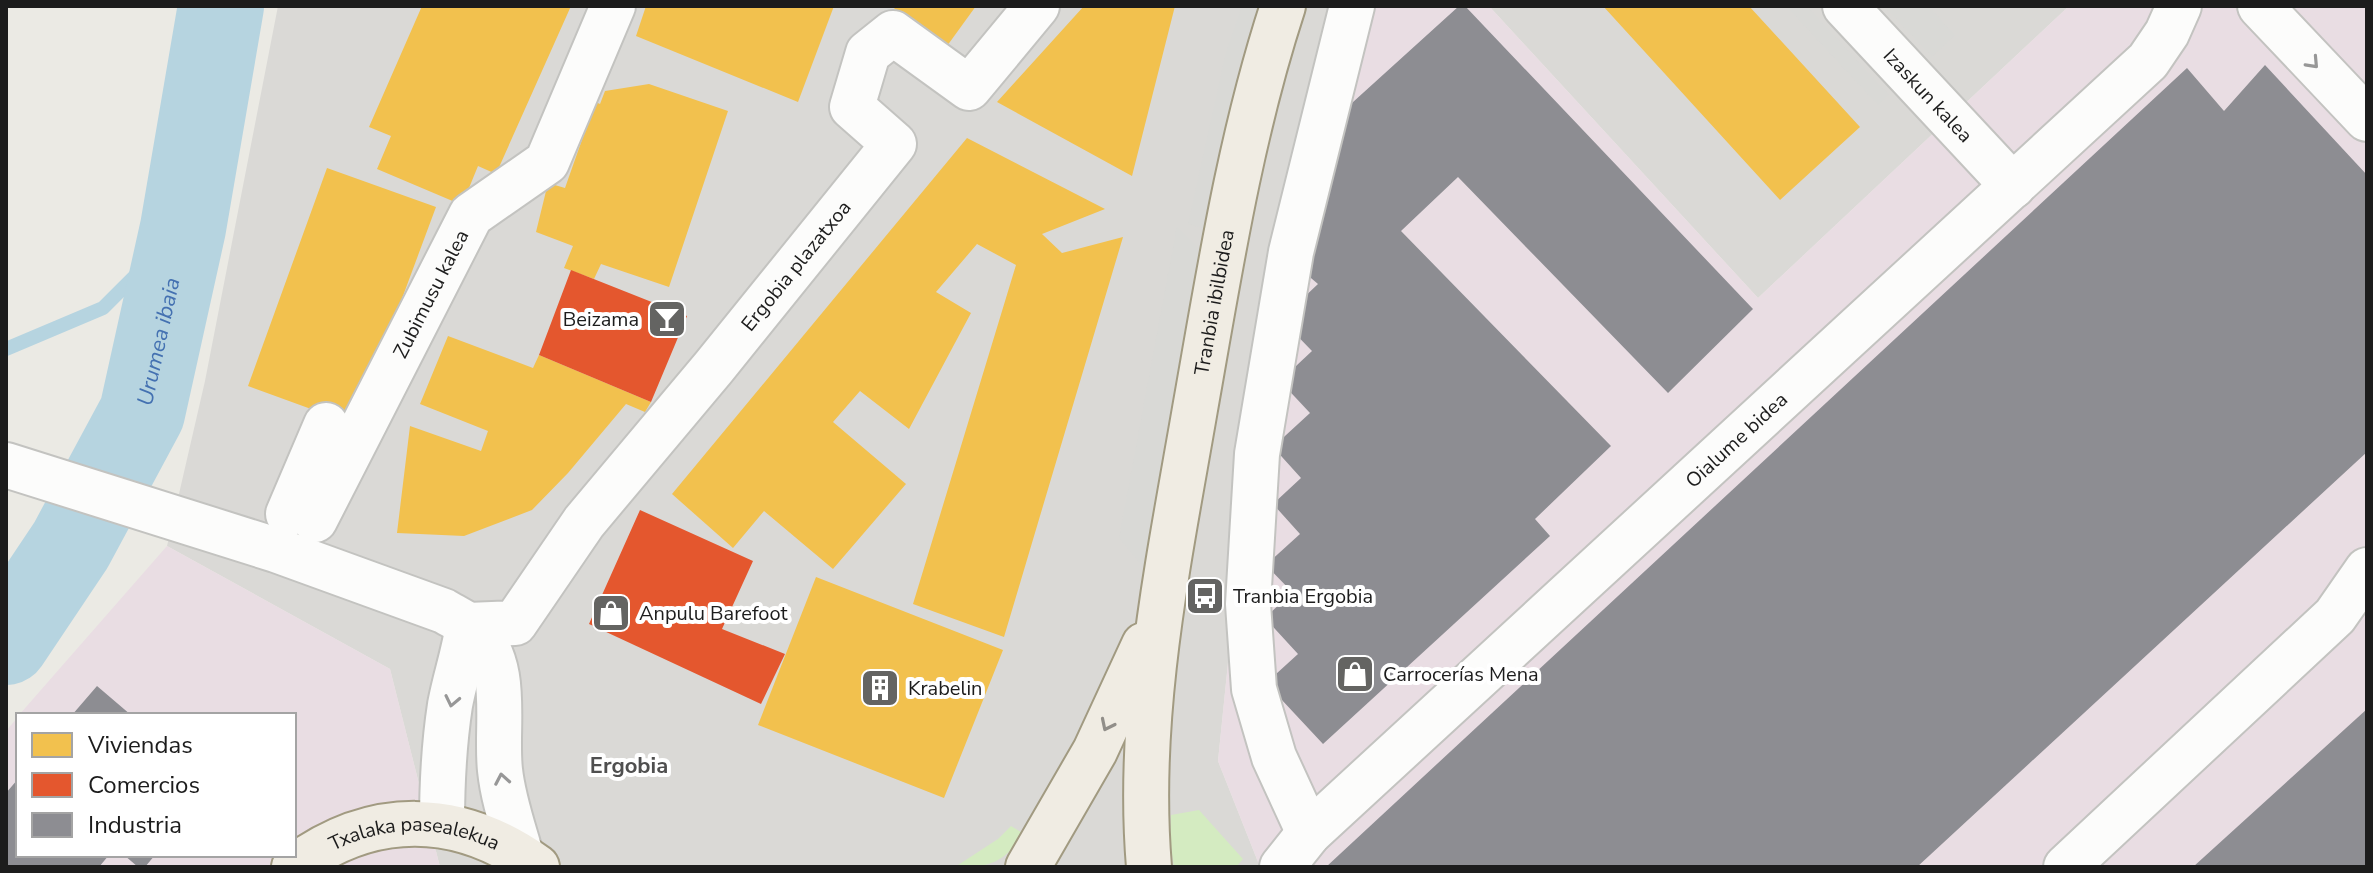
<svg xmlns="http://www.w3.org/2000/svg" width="2373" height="873" viewBox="0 0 2373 873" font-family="'Nunito Sans',sans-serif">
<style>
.residential{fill:#dad9d6}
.industrial{fill:#e9dde3}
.grass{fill:#d4ebc1}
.parking{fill:#d9d9d6}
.homes{fill:#f2c14e}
.shops{fill:#e4572e}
.industry{fill:#8d8d92}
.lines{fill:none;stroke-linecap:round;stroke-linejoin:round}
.stream{stroke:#b6d4e0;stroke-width:14}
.river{stroke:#b6d4e0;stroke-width:86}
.minor-casing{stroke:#c3c3c0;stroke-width:48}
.major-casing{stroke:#a19a81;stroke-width:48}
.minor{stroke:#fcfcfb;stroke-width:44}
.major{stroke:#f0ece3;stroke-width:44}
.oneway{stroke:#979797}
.oneway2{stroke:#918e89}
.labels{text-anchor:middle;stroke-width:8;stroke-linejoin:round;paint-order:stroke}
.street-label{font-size:20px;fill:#1c1c1c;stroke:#fff}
.poi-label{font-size:20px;fill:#1c1c1c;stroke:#fff;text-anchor:start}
.water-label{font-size:22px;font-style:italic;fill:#4471b1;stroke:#fff}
.neighbourhood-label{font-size:22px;font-weight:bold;fill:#4f4f4f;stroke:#fff}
</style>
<rect width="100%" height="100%" fill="#ebeae4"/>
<path class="residential" d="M 278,6 L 1331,6 L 1264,309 L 1218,761 L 1260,867 L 440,867 L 390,669 L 167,546 L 205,381 Z
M 1489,6 L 2069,6 L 1758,298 Z"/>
<path class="industrial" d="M 1331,6 L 1489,6 L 1758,298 L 2069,6 L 2367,6 L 2367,867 L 1260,867 L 1218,761 L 1264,309 Z
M 167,546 L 390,669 L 440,867 L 6,867 L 6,731 L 18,717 L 18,855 L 294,855 L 294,715 L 19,715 Z"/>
<path class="grass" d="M 1199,810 L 1243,859 L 1236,867 L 1174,867 L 1170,842 L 1171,815 Z
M 1011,826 L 1026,835 C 999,863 994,867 955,867 L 998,839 Z"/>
<path class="parking" d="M 1242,6 L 1257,6 L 1242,55 L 1205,229 L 1188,224 L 1226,52 Z
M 1786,6 L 1807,6 L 1889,95 L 1878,105 Z
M 1884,6 L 1928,6 L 1955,35 L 1932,57 Z
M 1177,226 L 1202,251 L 1144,568 L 1119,538 Z"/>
<path class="homes" d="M 422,6 L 571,6 L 496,174 L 478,166 L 462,205 L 377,169 L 391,136 L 369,127 Z
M 646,6 L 834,6 L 798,102 L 636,36 Z
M 891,6 L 976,6 L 947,46 Z
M 1084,6 L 1175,6 L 1132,176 L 997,102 Z
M 1603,6 L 1749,6 L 1860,127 L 1780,200 Z
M 649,84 L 728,111 L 669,287 L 601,264 L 594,279 L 564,268 L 573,246 L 536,232 L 548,183 L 565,188 L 584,134 L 580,132 L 591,100 L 600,104 L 605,91 Z
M 967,138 L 1105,209 L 1042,234 L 1062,253 L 1123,237 L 1004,637 L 913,604 L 1016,265 L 977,244 L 936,292 L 971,313 L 909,429 L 860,391 L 833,422 L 906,484 L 833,569 L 764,511 L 733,548 L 672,494 Z
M 327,168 L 436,207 L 355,425 L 248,386 Z
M 448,336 L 533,368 L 539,355 L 651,402 L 645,412 L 626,404 L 568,473 L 532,510 L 464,536 L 397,533 L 410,426 L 481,451 L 488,431 L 420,404 Z
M 816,577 L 1003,650 L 944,798 L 758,725 Z"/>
<path class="shops" d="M 571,270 L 687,316 L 651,402 L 539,355 Z
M 640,510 L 753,561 L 722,629 L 785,654 L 761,704 L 589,624 Z"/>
<path class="industry" d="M 1459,6 L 1465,6 L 1753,309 L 1668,393 L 1458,177 L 1401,231 L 1611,446 L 1535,519 L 1550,536 L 1323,744 L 1266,683 L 1298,654 L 1265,618 L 1292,592 L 1266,565 L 1300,534 L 1273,504 L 1301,478 L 1273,447 L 1310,413 L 1280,381 L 1312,351 L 1281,319 L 1318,284 L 1298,267 L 1342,112 Z
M 2265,65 L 2367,175 L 2367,452 L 1917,867 L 1326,867 L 2187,68 L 2224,111 Z
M 97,686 L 131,715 L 72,715 Z
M 2367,709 L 2367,867 L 2193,867 Z
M 18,779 L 18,855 L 109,855 L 99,867 L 6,867 L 6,793 Z
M 124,855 L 155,855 L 145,867 L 138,867 Z"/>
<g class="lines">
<path class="stream" d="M 6,349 L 103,308 L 183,228"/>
<path class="river" id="s1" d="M 6,642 L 71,545 L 142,413 L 183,228 L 221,6"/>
<g class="minor-casing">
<g id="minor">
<path id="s2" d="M 1845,6 L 2013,186"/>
<path d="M 2260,6 L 2367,119"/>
<path d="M 6,465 L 276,550 L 444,611 C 454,617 466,622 475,631 C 511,667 495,725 500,770 C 503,799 513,827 521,855"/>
<path d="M 288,514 L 326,425"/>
<path id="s3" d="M 315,520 L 471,215 L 547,162 L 613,6"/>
<path id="s4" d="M 468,625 L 515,623 L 584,522 L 714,367 L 894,144 L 852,107 L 868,53 L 893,33 L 969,88 L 1037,6"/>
<path d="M 442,824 C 442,784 444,744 450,705 C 455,678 464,653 468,625"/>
<path d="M 1309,833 L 1274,757 L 1254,689 L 1248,604 L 1257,454 L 1291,252 L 1352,6"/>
<path id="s5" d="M 1282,867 L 1309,833 L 2148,61 L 2167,33 L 2179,6"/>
<path d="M 2066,867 L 2335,616 L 2367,570"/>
</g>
</g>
<g class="major-casing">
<g id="major">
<path id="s6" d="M 294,867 C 372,809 458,810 537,867"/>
<path d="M 1028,867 L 1095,751 L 1144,645"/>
<path id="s7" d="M 1149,867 C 1136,713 1169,560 1195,409 C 1219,274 1240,137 1283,6"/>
</g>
</g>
<use href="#minor" class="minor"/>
<use href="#major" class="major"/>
</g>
<defs><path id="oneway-chevron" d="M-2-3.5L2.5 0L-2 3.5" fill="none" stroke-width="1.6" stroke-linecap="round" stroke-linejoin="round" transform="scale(2)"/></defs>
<g class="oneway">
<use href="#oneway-chevron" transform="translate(2313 63) rotate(47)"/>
<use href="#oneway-chevron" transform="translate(452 701) rotate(102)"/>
<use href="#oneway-chevron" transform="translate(502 779) rotate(-100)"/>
</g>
<use class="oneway2" href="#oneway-chevron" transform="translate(1107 725) rotate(116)"/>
<defs>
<g id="bar-square" transform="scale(2)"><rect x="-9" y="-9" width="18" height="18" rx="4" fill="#646462" stroke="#fff"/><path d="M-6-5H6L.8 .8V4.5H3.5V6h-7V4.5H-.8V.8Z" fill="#fff"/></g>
<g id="bus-square" transform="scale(2)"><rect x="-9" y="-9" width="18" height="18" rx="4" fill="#646462" stroke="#fff"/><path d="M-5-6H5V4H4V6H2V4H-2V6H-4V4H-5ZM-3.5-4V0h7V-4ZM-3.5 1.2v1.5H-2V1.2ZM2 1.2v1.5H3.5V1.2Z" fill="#fff"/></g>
<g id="shop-square" transform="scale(2)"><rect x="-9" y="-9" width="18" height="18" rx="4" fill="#646462" stroke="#fff"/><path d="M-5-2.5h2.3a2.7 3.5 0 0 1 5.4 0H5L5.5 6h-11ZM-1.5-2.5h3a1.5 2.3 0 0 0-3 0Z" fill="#fff"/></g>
<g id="building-square" transform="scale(2)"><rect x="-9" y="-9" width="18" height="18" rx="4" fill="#646462" stroke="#fff"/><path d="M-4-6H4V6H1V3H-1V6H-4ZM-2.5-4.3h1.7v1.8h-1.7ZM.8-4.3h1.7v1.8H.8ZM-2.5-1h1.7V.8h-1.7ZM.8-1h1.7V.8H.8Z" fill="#fff"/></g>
</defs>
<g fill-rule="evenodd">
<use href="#bar-square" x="667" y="319"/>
<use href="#bus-square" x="1205" y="596"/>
<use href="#shop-square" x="611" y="613"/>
<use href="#shop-square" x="1355" y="674"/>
<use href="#building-square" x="880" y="688"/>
</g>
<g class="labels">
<g class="street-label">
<text dy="7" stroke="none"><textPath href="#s2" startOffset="122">Izaskun kalea</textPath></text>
<text dy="7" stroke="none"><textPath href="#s4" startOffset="502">Ergobia plazatxoa</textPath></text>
<text dy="7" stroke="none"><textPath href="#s3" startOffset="254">Zubimusu kalea</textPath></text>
<text dy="7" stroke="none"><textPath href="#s7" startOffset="570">Tranbia ibilbidea</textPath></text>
<text dy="7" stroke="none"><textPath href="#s5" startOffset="624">Oialume bidea</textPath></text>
<text dy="7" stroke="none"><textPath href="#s6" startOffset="130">Txalaka pasealekua</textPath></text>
</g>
<g class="poi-label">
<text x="639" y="326" text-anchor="end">Beizama</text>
<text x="1233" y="603">Tranbia Ergobia</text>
<text x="639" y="620">Anpulu Barefoot</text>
<text x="1383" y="681">Carrocerías Mena</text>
<text x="908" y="695">Krabelin</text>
</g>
<g class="water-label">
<text dy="8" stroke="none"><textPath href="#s1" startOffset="340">Urumea ibaia</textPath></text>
</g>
<g class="neighbourhood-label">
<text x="629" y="773">Ergobia</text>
</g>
</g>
<rect width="2373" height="873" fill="none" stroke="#1c1c1c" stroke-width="16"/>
<rect x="16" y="713" width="280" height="144" fill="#ffffff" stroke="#a4a4a4" stroke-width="2"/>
<rect x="32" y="733" width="40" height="24" fill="#f2c14e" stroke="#a4a4a4" stroke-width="2"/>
<text x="88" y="753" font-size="24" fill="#1c1c1c">Viviendas</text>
<rect x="32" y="773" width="40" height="24" fill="#e4572e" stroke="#a4a4a4" stroke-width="2"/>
<text x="88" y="793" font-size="24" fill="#1c1c1c">Comercios</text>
<rect x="32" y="813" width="40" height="24" fill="#8d8d92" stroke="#a4a4a4" stroke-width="2"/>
<text x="88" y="833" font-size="24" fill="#1c1c1c">Industria</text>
</svg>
